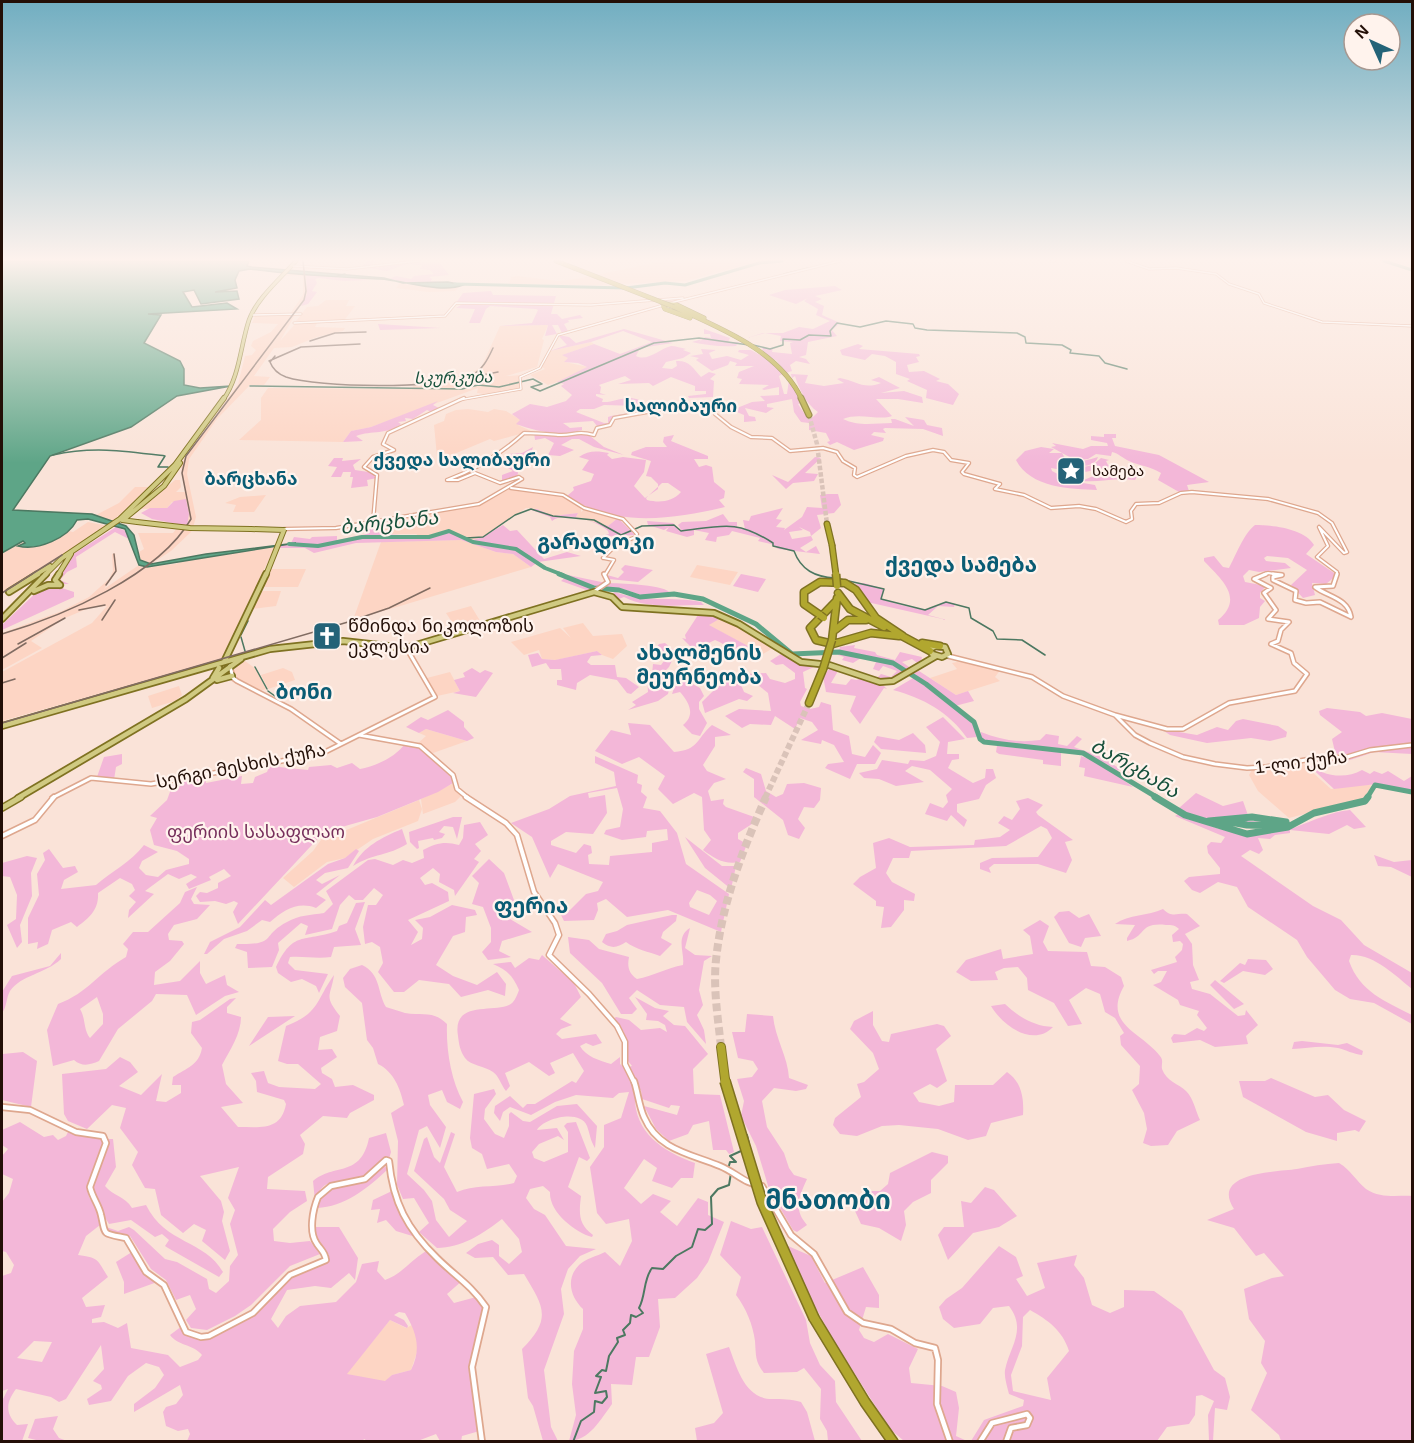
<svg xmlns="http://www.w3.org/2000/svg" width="1414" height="1443" viewBox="0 0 1414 1443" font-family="Helvetica,'Noto Sans Georgian',sans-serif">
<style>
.built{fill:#fdd5c4}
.green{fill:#f3b7d8;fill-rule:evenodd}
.water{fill:#5ea587;stroke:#4c7861;stroke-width:1.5}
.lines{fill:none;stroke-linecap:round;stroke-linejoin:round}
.stream-far1{stroke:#4c7861;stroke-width:1.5}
.stream{stroke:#4c7861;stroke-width:2}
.river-far3{stroke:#5ea587;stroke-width:3}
.river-far2{stroke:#5ea587;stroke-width:4}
.river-far1{stroke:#5ea587;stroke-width:5}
.river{stroke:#5ea587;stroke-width:7}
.highway-tunnel-far2{stroke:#dac3b9;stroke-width:4.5;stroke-dasharray:4.5 2;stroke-linecap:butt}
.highway-tunnel-far1{stroke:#dac3b9;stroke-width:6;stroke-dasharray:6 3;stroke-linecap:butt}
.highway-tunnel{stroke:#dac3b9;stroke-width:8;stroke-dasharray:8 4;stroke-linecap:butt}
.minor-far4-casing{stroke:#dea78e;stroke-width:3}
.minor-far3-casing{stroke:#dea78e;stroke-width:4.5}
.minor-far2-casing{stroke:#dea78e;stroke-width:6}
.minor-far1-casing{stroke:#dea78e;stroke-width:7}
.minor-casing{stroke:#dea78e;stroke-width:8}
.major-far3-casing{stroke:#7f7221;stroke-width:4.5}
.major-far2-casing{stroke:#7f7221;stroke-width:6}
.major-far1-casing{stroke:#7f7221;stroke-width:8}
.major-casing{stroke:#7f7221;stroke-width:8}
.highway-far4-casing{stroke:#7f7221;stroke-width:5}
.highway-far3-casing{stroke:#7f7221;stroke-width:7}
.highway-far2-casing{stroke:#7f7221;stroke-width:9}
.highway-far1-casing{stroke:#7f7221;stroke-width:10}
.highway-casing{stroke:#7f7221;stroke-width:12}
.minor-far4{stroke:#fff;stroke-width:1.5}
.minor-far3{stroke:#fff;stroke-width:2}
.minor-far2{stroke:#fff;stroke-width:3}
.minor-far1{stroke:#fff;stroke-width:4}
.minor{stroke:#fff;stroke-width:4.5}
.major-far3{stroke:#d0ca82;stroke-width:3}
.major-far2{stroke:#d0ca82;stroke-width:4}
.major-far1{stroke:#d0ca82;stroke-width:4.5}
.major{stroke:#d0ca82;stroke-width:5}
.highway-far4{stroke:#b1a72f;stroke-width:4}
.highway-far3{stroke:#b1a72f;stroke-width:4.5}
.highway-far2{stroke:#b1a72f;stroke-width:6}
.highway-far1{stroke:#b1a72f;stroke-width:8}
.highway{stroke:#b1a72f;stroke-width:9}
.rail{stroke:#816c62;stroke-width:1.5}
.major-bridge-casing{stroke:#7f7221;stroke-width:6;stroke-linecap:butt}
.highway-bridge-far4-casing{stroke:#7f7221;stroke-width:5;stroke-linecap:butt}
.highway-bridge-far3-casing{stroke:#7f7221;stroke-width:7;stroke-linecap:butt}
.highway-bridge-far2-casing{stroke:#7f7221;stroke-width:9;stroke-linecap:butt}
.highway-bridge-far1-casing{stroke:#7f7221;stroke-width:10;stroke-linecap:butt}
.highway-bridge-casing{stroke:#7f7221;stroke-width:12;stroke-linecap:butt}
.major-bridge{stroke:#d0ca82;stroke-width:4}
.highway-bridge-far4{stroke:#b1a72f;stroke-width:4}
.highway-bridge-far3{stroke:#b1a72f;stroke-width:4.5}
.highway-bridge-far2{stroke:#b1a72f;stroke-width:6}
.highway-bridge-far1{stroke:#b1a72f;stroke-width:8}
.highway-bridge{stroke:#b1a72f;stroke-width:9}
.labels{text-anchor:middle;stroke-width:4.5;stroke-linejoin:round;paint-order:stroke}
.far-poi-label{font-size:15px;fill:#230f07;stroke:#fff3ed;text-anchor:start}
.far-water-label{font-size:16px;font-style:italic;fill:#17503b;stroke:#fff3ed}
.far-quarter-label{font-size:18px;font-weight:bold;fill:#0a5c74;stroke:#fff3ed}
.poi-label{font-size:18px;fill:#230f07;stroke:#fff3ed;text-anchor:start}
.street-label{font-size:18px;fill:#230f07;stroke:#fff3ed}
.park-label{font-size:18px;fill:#772f5c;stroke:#fff3ed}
.water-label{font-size:20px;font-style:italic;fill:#17503b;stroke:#fff3ed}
.quarter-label{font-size:21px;font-weight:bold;fill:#0a5c74;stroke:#fff3ed}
.near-quarter-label{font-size:26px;font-weight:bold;fill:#0a5c74;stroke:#fff3ed}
</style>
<rect width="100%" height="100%" fill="#fae3d8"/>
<path class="built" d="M 664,261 L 759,261 L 686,281 L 597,285 L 509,284 L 511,277 L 518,276 L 558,281 L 576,279 Z
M 287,272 L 306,274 L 307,294 L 280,341 L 296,323 L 317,323 L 315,327 L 345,328 L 343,331 L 317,337 L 292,347 L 274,348 L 254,376 L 270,377 L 264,385 L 250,385 L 217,419 L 189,459 L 187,474 L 196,517 L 192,531 L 171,551 L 151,564 L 143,562 L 140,560 L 139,552 L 144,549 L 138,533 L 173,533 L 177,528 L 187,527 L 189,514 L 172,502 L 167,508 L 141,509 L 175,480 L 180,480 L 181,487 L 176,492 L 185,492 L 181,466 L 184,459 L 238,384 L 245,356 L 252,355 L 256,350 L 251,346 L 253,341 L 271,332 L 278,324 L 252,323 L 255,316 L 290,314 L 303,295 L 303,276 L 284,276 Z
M 400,283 L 409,285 L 460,286 L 455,291 L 429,292 L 396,288 Z
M 326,300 L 349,300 L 346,306 L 355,306 L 343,322 L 296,321 L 307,307 L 318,306 Z
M 548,325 L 542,339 L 544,340 L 537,367 L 506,376 L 522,375 L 519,379 L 521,389 L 484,394 L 477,393 L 478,388 L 371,427 L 351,431 L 343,442 L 239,440 L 261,420 L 261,398 L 268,388 L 412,389 L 416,379 L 450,379 L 475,371 L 482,366 L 500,326 Z
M 591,342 L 594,344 L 563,355 L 569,358 L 565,362 L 588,367 L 567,379 L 548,385 L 530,375 L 545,369 L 542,367 L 550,351 Z
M 468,409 L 488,412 L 494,409 L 506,411 L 521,420 L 518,425 L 531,431 L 494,441 L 490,439 L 454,454 L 437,456 L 434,425 L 444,421 L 446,414 L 456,410 Z
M 135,487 L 151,487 L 116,521 L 113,523 L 96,515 L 119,503 Z
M 518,488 L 537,494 L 563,496 L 581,507 L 581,512 L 585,509 L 618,518 L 608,526 L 576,517 L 578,513 L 553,516 L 537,509 L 526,508 L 483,537 L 469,541 L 454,532 L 422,537 L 416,536 L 417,534 L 384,534 L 370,529 L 369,524 L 481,504 L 503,490 Z
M 266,495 L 254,512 L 233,512 L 236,505 L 225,503 L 240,497 Z
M 88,522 L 108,526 L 2,594 L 2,553 L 24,541 L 26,542 L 20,545 L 30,547 L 40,545 L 69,531 L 73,532 Z
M 461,540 L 496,552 L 513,554 L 531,567 L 353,620 L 381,542 Z
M 275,547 L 221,659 L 2,723 L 144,681 L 2,721 L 2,672 L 92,623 L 107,606 L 89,608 L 65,618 L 31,641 L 42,648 L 2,670 L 2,633 L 62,611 L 89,597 L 109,579 L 113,571 L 112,554 L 115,553 L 117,571 L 104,589 L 139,565 L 148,567 L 175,564 L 191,559 Z
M 697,565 L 738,572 L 730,585 L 690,577 Z
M 270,569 L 306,569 L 298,587 L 263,587 Z
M 261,591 L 281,591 L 276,606 L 252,609 Z
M 471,606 L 482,624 L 458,631 L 446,613 Z
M 721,618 L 750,632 L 773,648 L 763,654 L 708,625 Z
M 583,623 L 593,636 L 622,634 L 627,646 L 613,659 L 602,655 L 597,651 L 556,660 L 542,659 L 539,650 L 524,655 L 511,642 L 560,628 L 571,638 L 563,628 Z
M 245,661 L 256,669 L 266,689 L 260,691 L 237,679 L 231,666 Z
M 957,662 L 973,663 L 1001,669 L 995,677 L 1000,681 L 956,695 L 930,678 L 957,669 L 952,663 Z
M 283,668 L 292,672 L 295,680 L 268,689 L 261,675 Z
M 450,672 L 460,691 L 437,696 L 427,678 Z
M 179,686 L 182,695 L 175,701 L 152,708 L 148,696 Z
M 426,729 L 467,741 L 433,753 L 417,744 L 426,736 L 419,733 Z
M 1301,762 L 1331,789 L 1367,784 L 1372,786 L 1363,799 L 1289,818 L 1258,791 L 1249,775 L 1252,770 Z
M 452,784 L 461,796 L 455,802 L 423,814 L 421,799 Z
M 419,800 L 422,809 L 418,821 L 373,839 L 345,858 L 327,862 L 294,887 L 283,878 L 313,851 L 326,833 L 344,831 Z
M 390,1320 L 406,1328 L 412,1325 L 415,1330 L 418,1349 L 411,1370 L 392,1375 L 385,1382 L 346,1374 Z"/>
<path class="green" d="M 367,261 L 378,261 L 373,263 L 373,267 L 400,264 L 400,261 L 440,263 L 449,275 L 429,277 L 432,279 L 431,281 L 442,282 L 403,283 L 389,279 L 396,276 L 411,279 L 414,276 L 434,274 L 430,270 L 420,269 L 422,265 L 407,264 L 387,271 L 362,267 Z
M 306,274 L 369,280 L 344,281 L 319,278 L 315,279 L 317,283 L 312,291 L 317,292 L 308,304 L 301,306 L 307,294 Z
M 835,286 L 842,290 L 815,296 L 822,299 L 815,302 L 824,306 L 822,315 L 840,323 L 832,330 L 837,336 L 808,342 L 806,355 L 799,357 L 806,359 L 810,364 L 796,361 L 790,365 L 792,371 L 786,373 L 776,360 L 767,359 L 784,373 L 779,376 L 784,394 L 787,394 L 789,380 L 802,403 L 798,404 L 806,416 L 813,417 L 818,412 C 806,404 799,389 795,376 L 792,378 L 791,374 L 808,375 L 805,383 L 824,386 L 844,383 L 837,379 L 840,378 C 856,381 864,390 881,383 L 871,380 L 879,377 L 900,388 L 881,393 L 904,391 L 922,397 L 923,403 L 898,399 L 876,399 L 892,416 C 880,421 859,412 843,419 C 859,427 876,423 892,423 L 891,419 L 895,419 L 914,426 L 905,417 L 924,420 L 927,425 L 942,428 L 943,436 L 923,429 L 885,428 L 883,429 L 886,433 L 874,432 L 871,435 L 884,438 L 883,441 L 854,450 L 837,442 L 830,445 L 827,442 L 830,441 L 826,433 L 809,430 L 809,423 L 801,422 L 794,412 L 792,399 L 767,404 L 767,407 L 774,408 L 766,413 L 745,408 L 749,416 L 755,417 L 756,421 L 744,422 L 744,415 L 732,410 L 752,402 L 765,401 L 760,396 L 779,395 L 779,387 L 764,390 L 762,389 L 769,385 L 739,384 L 742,379 L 737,378 L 739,372 L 754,366 L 735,366 L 737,363 L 730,361 L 728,365 L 712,371 L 696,360 L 699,358 L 690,356 L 703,354 L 701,349 L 716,350 L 709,353 L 712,359 L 727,356 L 741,360 L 749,355 L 738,352 L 739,350 L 751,350 L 760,355 L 764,354 L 762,348 L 773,348 L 772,352 L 792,354 L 790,343 L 793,342 L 780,341 L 781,336 L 765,333 L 747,338 L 763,333 L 783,333 L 799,327 L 813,329 L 830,321 L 816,315 L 818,309 L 804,301 L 808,298 L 796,304 L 769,295 L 785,290 Z
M 491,291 L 493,295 L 556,296 L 551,314 L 557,314 L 562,319 L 580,315 L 583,318 L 568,320 L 569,322 L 564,324 L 568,331 L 562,333 L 558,325 L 552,325 L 557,334 L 545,336 L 548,325 L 500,326 L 532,323 L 538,310 L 536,309 L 490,306 L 486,309 L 480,323 L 469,323 L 475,309 L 456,308 L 464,303 L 456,303 L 463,293 Z
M 378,324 L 441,328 L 380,330 Z
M 624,329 L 673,343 L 640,348 L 636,356 C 648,362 659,349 671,346 C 676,346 681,348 686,349 L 683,350 L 691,353 L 683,358 L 666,362 L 662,368 L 672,369 L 677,366 L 676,361 C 689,360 693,368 701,377 L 709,372 L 716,374 L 710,379 L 714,381 L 713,397 L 689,398 L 688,396 L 706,394 L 706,391 L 695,391 L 695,386 L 671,377 L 653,386 L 649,383 L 618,384 L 631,380 L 625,376 L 599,385 L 601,387 L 600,393 L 606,395 L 596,394 L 596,396 L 603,399 L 602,402 C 615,403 625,394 639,400 L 639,406 L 604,405 L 594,409 L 580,409 L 576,412 L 604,423 L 608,423 L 608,417 L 611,416 L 640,411 L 645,414 L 614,417 L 608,425 L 597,426 L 593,421 L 563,423 L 570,428 L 582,427 L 582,430 C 575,431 565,436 558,434 C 543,432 530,429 516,424 L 520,420 L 512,414 L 530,404 L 547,407 L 566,401 L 572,395 L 561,386 L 564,384 L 557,382 L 587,367 L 578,363 L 564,362 L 568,358 L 562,355 L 594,344 L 620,354 L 652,342 L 623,331 L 591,342 L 550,351 L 567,345 L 558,335 L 569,337 L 576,343 Z
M 704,329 L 730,338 L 728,342 L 739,342 L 736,346 C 721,347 705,345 692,342 L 702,339 L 698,343 L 705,337 L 711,338 L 710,334 L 704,334 Z
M 858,344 L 863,346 L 859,349 L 919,354 L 920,356 L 916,357 L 919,362 L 907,365 L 909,372 L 924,371 L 940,379 L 936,381 L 948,384 L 959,394 L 953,405 L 926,398 L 927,390 L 907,381 L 910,379 L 896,374 L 896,362 L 885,356 L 872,354 L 865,360 L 842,355 L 840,350 Z
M 438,401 L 433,405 L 439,408 L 431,412 L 427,410 L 413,419 L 405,418 L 406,421 L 398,422 L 401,424 C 387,435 372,430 356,436 L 363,441 L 343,442 L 351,431 L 371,427 Z
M 534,432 L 546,432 L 559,437 L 585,432 L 604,447 L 624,455 L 594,447 L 579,439 L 572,439 L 561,445 L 574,450 L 560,456 L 548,455 L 554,443 L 545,438 L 535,440 Z
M 1104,434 L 1116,434 L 1116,438 L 1112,438 L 1115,446 L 1159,455 L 1209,482 L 1187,485 L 1189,491 L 1179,492 L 1158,480 L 1161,473 C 1150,466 1140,466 1129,461 C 1122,458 1120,454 1112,452 L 1111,456 L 1096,454 L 1088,459 L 1075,460 L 1051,447 L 1056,446 L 1052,443 L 1083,449 L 1091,446 L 1108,446 L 1107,443 L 1091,440 L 1091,436 L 1104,437 Z
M 674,435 L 671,441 L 708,456 L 708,459 L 694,459 L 699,467 L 706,465 L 712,467 L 714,482 L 725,491 L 724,498 L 719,500 L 725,507 C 684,517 629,526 587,507 C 580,504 574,499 567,496 L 574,490 L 573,487 L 591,481 L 594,474 L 582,470 L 589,460 L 579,457 C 588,450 598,451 609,453 L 607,455 L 612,459 L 623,457 L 646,460 L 644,472 L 634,486 L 645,498 L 658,489 L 658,484 L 651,477 L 646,476 L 651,461 L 631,455 L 632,452 L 646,447 L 667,447 L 663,442 L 664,437 ZM 662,483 L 668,483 L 681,492 C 672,502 660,503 647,500 L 646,498 Z
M 533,447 L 531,453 L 526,453 L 528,460 L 519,469 L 517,477 L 502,482 L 502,475 L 513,471 L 503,465 L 510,464 L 512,458 L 506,457 L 506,454 L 522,453 Z
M 1041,447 L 1054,449 L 1049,453 L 1062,453 L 1065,458 L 1057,460 C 1073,464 1084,461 1098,457 C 1093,471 1073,463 1062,470 L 1051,468 L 1052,471 L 1071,481 L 1095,485 L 1097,490 C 1071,489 1030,488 1016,460 L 1025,451 Z
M 815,457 L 821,458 L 805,473 L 818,474 L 814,481 L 793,483 L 786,489 L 772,475 L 788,482 Z
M 334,458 L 343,458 L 342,461 L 361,459 L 353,465 L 355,470 L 375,473 L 377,478 L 367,480 L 368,486 L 351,488 L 353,477 L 350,477 L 351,472 L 343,472 L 341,477 L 331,477 L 337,467 L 328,466 Z
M 1101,458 L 1109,460 L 1106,461 L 1108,465 L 1139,469 L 1140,472 L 1135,480 C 1105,476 1084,490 1057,471 L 1084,480 L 1105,471 L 1134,472 C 1116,457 1086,479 1065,471 L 1093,465 Z
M 828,494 L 838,494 L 841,505 L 834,513 L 817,515 L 821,528 L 811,536 L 810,532 L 799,527 L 803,530 L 789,532 L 792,539 L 811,536 L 813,540 L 800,548 L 806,552 L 816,546 L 820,554 L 778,549 L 771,544 L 758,541 L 760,538 L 732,531 L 729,535 L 717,537 L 716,542 L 705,540 L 709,533 L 694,530 L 694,535 L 687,537 L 666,531 L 669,527 L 664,530 L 648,525 L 647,521 L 673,523 L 679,530 L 682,531 L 678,525 L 682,522 L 706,521 L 723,514 L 729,522 L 737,522 L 737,527 L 745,529 L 743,520 L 749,521 L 751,516 L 783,508 L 776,519 L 782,520 L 776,527 L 785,528 L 784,530 L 802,517 L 807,507 L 822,508 L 820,495 Z
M 186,499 L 189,514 L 187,526 L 152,519 L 141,513 L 150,508 L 167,508 L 174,501 Z
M 529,509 L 537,509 L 553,516 L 578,513 L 576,517 L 608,526 L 618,518 L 635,535 L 597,537 L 609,534 L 608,531 C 598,521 564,511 552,521 L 550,517 Z
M 367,524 L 370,529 L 384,529 L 384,534 L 429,537 L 449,531 L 469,541 L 483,537 L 503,525 L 510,531 L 517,530 L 544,559 L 567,552 L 581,556 L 538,562 L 531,567 L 513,554 L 496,552 L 461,540 L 356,543 L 314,553 L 305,548 L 279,548 L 280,546 L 278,545 L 295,544 L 291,543 L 294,537 L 310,539 L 312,537 L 337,536 L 337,540 L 367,534 Z
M 1255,525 C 1273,525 1305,529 1314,545 L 1306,554 L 1337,575 L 1326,584 L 1312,583 L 1315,595 L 1303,598 L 1291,585 L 1307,570 L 1288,558 L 1267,556 L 1264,558 L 1266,561 L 1285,563 L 1291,568 L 1259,572 L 1249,570 L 1243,576 L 1245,582 L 1266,586 L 1260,593 L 1260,598 L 1265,601 L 1260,607 L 1259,618 L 1244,625 L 1219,625 L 1218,620 C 1245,598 1221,579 1204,561 L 1204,558 L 1214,556 L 1223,567 L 1229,568 C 1235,557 1244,533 1255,525 Z
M 116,527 L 128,532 L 129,539 L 115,532 L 76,557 L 77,567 L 67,572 L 60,580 L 69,584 L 60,584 L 57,579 L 72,555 Z
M 625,565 L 653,570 L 638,582 L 609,579 L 607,575 L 618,578 L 624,572 L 621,569 Z
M 741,574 L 766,579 L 758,592 L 733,586 Z
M 568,575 L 606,583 L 592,592 L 561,581 Z
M 610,583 C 625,584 664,584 672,594 L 645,596 L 623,589 L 603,587 Z
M 864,583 L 884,589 L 881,599 C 889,602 921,611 928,609 C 941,607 939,600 955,604 L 954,607 L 938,606 L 928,615 L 947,620 L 867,602 L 862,593 L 853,585 Z
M 56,586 L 74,592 L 74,597 L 2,630 L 2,625 L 40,589 Z
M 615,592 C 644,603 672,596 701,602 L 704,605 C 677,605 647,609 624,597 L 616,600 L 611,595 Z
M 700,612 L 721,618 L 709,625 L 763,654 C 747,664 730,646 715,640 L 694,650 L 682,638 L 686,639 L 685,635 Z
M 665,643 L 676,652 L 669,667 L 660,676 L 672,676 L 668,694 L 658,701 L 628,710 L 636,705 L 632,702 L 648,692 L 647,675 L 652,674 L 653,664 L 661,665 L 664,661 L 663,653 L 638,655 L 636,652 L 655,650 L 659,644 Z
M 855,645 L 854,648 L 875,652 L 877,655 L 895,660 L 900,652 L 922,657 L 920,665 L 912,659 L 902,662 L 912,669 L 881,683 L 887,689 L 884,688 L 860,724 L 850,711 L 856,696 L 826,692 L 823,676 L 830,668 L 838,671 L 831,683 L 846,685 L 851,679 L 857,680 L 862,676 L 874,681 L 881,674 L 891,677 L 897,671 L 883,666 L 879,671 L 873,669 L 876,662 L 861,658 L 853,663 L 842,660 L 844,657 L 838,655 L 840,647 Z
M 597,651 L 602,655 L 591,656 L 587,662 L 591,665 L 615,665 L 617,677 L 626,678 L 639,687 L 631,694 L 627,693 L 617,680 L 590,675 L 577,683 L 576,690 L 557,685 L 557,680 L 562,680 L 561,669 L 550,669 L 546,663 L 532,667 L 528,655 L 538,653 L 542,659 L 555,660 Z
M 781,654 L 806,665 L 816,666 L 803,672 L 805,688 L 807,689 L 800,702 L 801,706 L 810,709 L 819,707 L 821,702 L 831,705 L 833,730 L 849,736 L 852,754 L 865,757 L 873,745 L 881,753 L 875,764 L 857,764 L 850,779 L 825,768 L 828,764 L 844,762 L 834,745 L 822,740 L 821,744 L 801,740 L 818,730 L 812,722 L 800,718 L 795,729 L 775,716 L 771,725 L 750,724 L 742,728 L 725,716 L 739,709 L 771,711 L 768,693 L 744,674 L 766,673 L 770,679 L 785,683 L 795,679 L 795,673 L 783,664 L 776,665 L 770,661 Z
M 472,668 L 480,673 L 485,670 L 493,673 L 476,697 L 453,693 L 460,691 L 454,680 L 465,677 L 463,673 Z
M 919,671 L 956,695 L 968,691 L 974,701 L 955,706 L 913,673 Z
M 719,672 L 725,676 L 737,675 L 744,692 L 753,696 L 747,701 L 739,699 L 705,713 L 702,702 L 716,688 L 715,682 L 710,679 L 714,679 Z
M 678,676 L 700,688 L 704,696 L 699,702 L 699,709 L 707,723 L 700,736 L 692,734 L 683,725 C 696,715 689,702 680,692 L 672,694 Z
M 915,677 L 973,722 L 977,737 L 967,738 C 949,712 923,698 893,690 Z
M 1327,708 L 1360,712 L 1366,716 L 1382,713 L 1412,719 L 1412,743 L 1341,757 L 1335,752 L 1332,739 L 1342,732 L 1320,715 L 1319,711 Z
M 448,710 L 464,722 L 464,727 L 474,738 L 467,741 L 426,729 L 419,733 L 406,727 L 421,717 L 428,720 Z
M 943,717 L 965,739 L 948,742 L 947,754 L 959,754 L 959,759 L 952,760 L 948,768 L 973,783 L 985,778 L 986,769 L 993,769 L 996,778 L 986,785 L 979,799 L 957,804 L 957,812 L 967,820 L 964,827 L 951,815 L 947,821 L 925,814 L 930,803 L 943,808 L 948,802 L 946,795 L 952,789 L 930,770 L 912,766 L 905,771 L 924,782 L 896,786 L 879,779 L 864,778 L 859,773 L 877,769 L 882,760 L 908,764 L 910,760 L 924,761 L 936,756 L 940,742 L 926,727 Z
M 1243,719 L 1278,726 L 1287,732 L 1286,737 L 1270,741 L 1251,738 L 1207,743 L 1170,735 L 1161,729 L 1197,735 L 1217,727 L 1228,730 L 1236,721 Z
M 628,723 L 650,725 L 674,752 C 699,750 696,739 712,725 L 731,735 L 715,737 L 715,746 L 703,765 L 707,771 L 726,779 L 714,783 L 708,791 L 711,801 L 724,799 L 723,804 L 726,807 L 757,818 L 755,822 L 738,833 L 738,839 L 747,844 L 740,862 C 725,865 715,859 703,850 L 711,840 L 704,830 L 702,797 L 694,793 L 673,804 L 658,789 L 665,776 L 639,757 L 622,764 L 595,751 L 611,730 L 631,735 Z
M 981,732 C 1001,740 1019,743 1040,740 L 1046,734 L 1059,736 L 1058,744 L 1067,746 L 1077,736 L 1082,739 L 1074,747 L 1102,757 L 1120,769 L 1116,772 L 1084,752 L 988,742 L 980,738 Z
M 913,733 L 925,745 L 926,753 L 881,749 L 874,742 L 877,736 L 899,740 Z
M 405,743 C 425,747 444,761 455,779 L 453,783 L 438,792 L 377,817 L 324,832 L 238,924 L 233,912 L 238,903 L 234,901 L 226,904 L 215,901 L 200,902 L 196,896 L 200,892 L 207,893 L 218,888 L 218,883 L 231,876 L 224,869 L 209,877 L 211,880 L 189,889 L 186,884 L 197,877 L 191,874 L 179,879 L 168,874 L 145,891 L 154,894 L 128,918 L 129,910 L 136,902 L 129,896 L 135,890 L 132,884 L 120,878 L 98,893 C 99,910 89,918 77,927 L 71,922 L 52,930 L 48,944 L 37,949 L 38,942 L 28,944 L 28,918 L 39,895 L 37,874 L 45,860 L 43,853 L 49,849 L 63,868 L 75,866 L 78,872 L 64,880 L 61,889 L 96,885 C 112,871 131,862 144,845 L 158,852 L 142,861 L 139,868 L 146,875 L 158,877 L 166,870 L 189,864 L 189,859 L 177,851 L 154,845 L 150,830 L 157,818 L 150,816 L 167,800 L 174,781 L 206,775 L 206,783 L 242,776 L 241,784 L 253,783 L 255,777 L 267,772 L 269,767 L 280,765 L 279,767 L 308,770 L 309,767 L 331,765 L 337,768 L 352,763 L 360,769 C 374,767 398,756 405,743 Z
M 997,746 L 1061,752 L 1061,766 L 1043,764 L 1043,760 L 999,754 L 996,752 Z
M 1412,746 L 1412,754 L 1374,752 L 1347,761 L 1307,763 C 1321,776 1345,780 1362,770 L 1370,774 L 1374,771 L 1382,774 L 1388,771 L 1404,781 L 1412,776 L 1412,791 L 1377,784 L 1334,789 L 1304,761 L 1346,759 L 1371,751 Z
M 122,754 L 122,764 L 116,767 L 114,780 L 97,777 L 104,757 Z
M 595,756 L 638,775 L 637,783 L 642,785 L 641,792 L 647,797 L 643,808 L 660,811 L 677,833 L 686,864 L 729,894 L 721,932 L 668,910 L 627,917 L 606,899 L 597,903 L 598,910 L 594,920 L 564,921 L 558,909 L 570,910 L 586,894 L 598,891 L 603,882 L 558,864 L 550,878 L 532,837 L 511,823 L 549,809 L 570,796 L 616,786 L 614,772 L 595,763 ZM 617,788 L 623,809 L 620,827 L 606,830 L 604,834 L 622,840 L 646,837 L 647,831 L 667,829 L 668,840 L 652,843 L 652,852 L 610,856 L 609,865 L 589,864 L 588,855 L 592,853 L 591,846 L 584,844 L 576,853 L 551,845 L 551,841 L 566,832 L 593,834 L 607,813 L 605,795 L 589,798 L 588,793 ZM 697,890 L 710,895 L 717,901 L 709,915 L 690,907 L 689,903 Z
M 1081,756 L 1100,763 L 1133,787 L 1084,776 L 1085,768 L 1079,767 Z
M 746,768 L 761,774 L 766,791 L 776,797 L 783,794 L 787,784 L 804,783 L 821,788 L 820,800 L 814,808 L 804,807 L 798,819 L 805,828 L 799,839 L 788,835 L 783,820 L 754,797 L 754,779 L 743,772 Z
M 1196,793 L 1223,806 L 1243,801 L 1250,821 L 1266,822 C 1242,824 1197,823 1179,808 Z
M 1028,798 L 1043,805 L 1036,812 L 1038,815 L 1073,840 L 1065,842 L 1072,860 L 1066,873 L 1038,864 L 994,864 L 989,868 L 991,873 L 980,869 L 980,863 L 992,858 L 1038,857 L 1052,838 L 1047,829 L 1041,826 L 1006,846 L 911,851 L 909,858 L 893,858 L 886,873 L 892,882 L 915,894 L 914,901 L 904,900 L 904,910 L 891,927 L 881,928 L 884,907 L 876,906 L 876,901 L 853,884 L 860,877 L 876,868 L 873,843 L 889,838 L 910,847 L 974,845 L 975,840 L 1000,837 L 1010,830 L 998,823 L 1004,816 L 1012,820 L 1020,809 L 1016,801 Z
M 1350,810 L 1366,827 L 1354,829 L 1347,825 L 1329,834 L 1290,830 L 1290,833 L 1275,835 L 1270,839 L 1258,838 L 1263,850 L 1259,854 L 1250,850 L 1241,856 L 1313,906 L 1341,920 L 1364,945 L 1412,973 L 1412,989 C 1396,976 1374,954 1351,955 L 1349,961 C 1360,992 1385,1001 1412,1015 L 1412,1024 L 1374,1003 L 1350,999 L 1335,990 L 1307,957 L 1297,940 L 1248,907 L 1237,887 L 1218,882 L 1200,893 L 1192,890 L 1184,881 L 1189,877 L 1220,874 L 1220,868 L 1208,853 L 1207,846 L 1211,842 L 1221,843 L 1225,837 L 1175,816 L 1180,813 C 1221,833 1252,841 1296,827 C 1315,820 1330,812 1350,810 Z
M 453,817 L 462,817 L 457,839 L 453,827 L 444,826 L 439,832 L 445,834 L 442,838 L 434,840 L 433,838 L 418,841 L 419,848 L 417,849 L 410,842 L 409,832 Z
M 480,822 L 488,835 L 475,844 L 481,851 L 474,859 L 479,862 L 455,896 L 454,890 L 439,882 L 440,874 L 433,868 L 420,878 L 425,885 L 432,883 L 448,892 L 449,901 L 408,920 L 418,932 L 411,945 L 422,939 L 423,928 L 415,920 L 430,917 L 452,905 L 475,910 L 477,915 L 466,917 L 465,932 L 453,936 L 436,965 L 453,976 L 477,985 L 497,972 L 506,984 L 505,996 L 488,990 L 461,997 L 449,984 L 419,980 L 404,992 L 394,992 L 378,972 L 383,963 L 380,947 L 372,942 L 365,944 L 363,927 L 368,905 L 376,905 L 383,895 L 374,888 L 363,900 L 355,900 L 349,895 L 340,905 L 332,929 L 305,935 L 308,926 L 301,923 L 278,943 L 279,950 L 272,967 L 248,968 L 247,952 L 235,948 L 237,944 C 278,945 260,936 287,922 C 299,915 311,915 324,913 L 333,904 L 326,891 L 368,860 L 375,859 L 393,865 L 403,860 L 412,863 L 424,858 L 423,850 C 436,843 445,841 459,845 L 463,838 L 464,825 Z
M 402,829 L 407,844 C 388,856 374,853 353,866 C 364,846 381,838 402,829 Z
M 685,837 L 722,866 L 736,866 L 731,889 L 705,868 Z
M 356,849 L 359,851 L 348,868 L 325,873 L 316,880 L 322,884 L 340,875 L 316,894 L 326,900 L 316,908 C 298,901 284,910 270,922 L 262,920 L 247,931 L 224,939 L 207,954 L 204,954 L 210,942 L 240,927 L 265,900 L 271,905 L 328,864 L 345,858 Z
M 1374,855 L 1394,862 L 1412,860 L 1412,877 L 1391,867 L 1378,866 Z
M 27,856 L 37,858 L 31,873 L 32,896 L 20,925 L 22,942 L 17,948 L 7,925 L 16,919 L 17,895 L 10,877 L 2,876 L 2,863 Z
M 489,859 L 504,873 L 518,911 L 510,919 L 532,932 L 502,941 L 499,951 L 511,957 L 488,960 L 482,952 L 491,942 L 491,928 L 483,907 L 472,904 L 479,883 L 472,876 Z
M 197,887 L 191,899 L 194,904 L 210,905 L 197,919 L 174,925 L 168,934 L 169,940 L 182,941 L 184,944 L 170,961 L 155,972 L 154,985 L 180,981 L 200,961 L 200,973 L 206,984 L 225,975 L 227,985 L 239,992 L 225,996 L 196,1015 L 187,995 L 156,994 L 152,1001 L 118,1029 L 99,1061 C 90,1065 82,1067 74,1060 L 53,1066 L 47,1030 L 58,1004 C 88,993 99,972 126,957 L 128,949 L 123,944 L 133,932 L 148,932 L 180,903 L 185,892 ZM 97,997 L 103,1014 L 103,1024 L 90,1038 C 83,1029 86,1019 80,1009 Z
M 365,902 L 355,929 L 361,945 L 334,947 L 331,957 C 316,959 304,956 290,957 L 288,963 L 295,970 L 328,974 L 319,993 L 316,986 L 302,979 L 291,982 L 278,973 L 276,967 C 294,930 302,943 337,931 L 339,926 L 347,923 L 356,903 Z
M 1163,909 C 1172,918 1176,913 1187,914 L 1200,926 L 1185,934 L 1192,944 L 1193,965 L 1199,980 L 1190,982 L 1192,989 L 1210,994 L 1238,1016 L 1245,1015 L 1246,1010 L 1258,1025 L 1246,1036 L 1248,1044 L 1215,1047 L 1200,1040 L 1173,1043 L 1171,1038 L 1174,1034 L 1185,1035 L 1197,1028 L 1204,1031 L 1207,1028 L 1197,1015 L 1199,1011 L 1180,1005 L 1178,1000 L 1153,985 L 1161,982 L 1167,971 L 1158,971 L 1154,974 L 1151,970 L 1177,962 L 1175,957 L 1182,950 L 1183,944 L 1180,941 L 1173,942 L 1172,935 L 1179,929 C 1175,925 1172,925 1166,925 C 1138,922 1147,937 1127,941 L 1127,938 L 1135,925 L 1115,924 C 1129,914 1148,916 1163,909 Z
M 1069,911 L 1079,918 L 1089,914 L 1101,936 L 1085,938 L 1081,947 L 1069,943 L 1054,917 L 1059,912 Z
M 672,915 L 677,915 L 676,921 L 663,932 L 661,938 L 672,944 L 660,956 C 649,952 635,949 626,942 C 617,948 611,949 602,942 L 606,934 L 617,931 L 627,925 Z
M 1040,920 L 1049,926 L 1043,942 L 1048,951 L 1087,952 L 1091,966 L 1105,967 L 1121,977 L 1124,986 C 1102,1025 1142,1032 1160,1056 C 1164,1061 1161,1064 1162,1069 C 1166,1081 1179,1084 1186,1091 C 1193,1097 1196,1112 1200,1120 L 1177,1131 L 1168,1145 L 1151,1146 L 1143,1143 L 1147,1129 L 1144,1113 L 1132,1090 L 1139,1084 L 1140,1066 L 1121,1045 L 1120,1036 L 1124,1033 L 1115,1018 L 1105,1012 L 1100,994 L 1086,988 L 1069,1000 L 1082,1024 L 1068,1026 L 1054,1003 L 1028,990 L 1027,978 L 1018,967 L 1004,968 L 995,972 L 998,980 L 971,981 L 956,972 L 966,960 L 1001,949 L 1003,959 L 1033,954 L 1030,936 L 1023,930 Z
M 690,928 L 685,948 L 695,955 L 712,956 L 704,961 L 699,990 L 703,1005 L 697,1015 L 704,1030 L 706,1044 L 687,1022 L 684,1007 L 660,1005 L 637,990 L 629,998 L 637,1009 L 632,1014 L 621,1014 L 602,983 L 570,953 L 568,937 L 589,940 L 599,949 L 629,957 C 627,967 629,974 637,979 C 653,976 667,968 683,965 C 685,953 675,937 690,928 Z
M 61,953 L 61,959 C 45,974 21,975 10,991 C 6,998 7,1007 2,1013 L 2,992 L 12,976 L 50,966 Z
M 542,955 L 574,983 L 581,997 L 560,1019 L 572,1025 L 561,1029 L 556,1034 L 562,1039 L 596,1034 L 602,1043 L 593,1046 L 586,1043 L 580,1046 C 585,1056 600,1061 611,1064 L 620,1057 L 620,1064 L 625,1068 L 632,1066 L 628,1061 L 624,1032 L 613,1019 L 616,1017 L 629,1020 L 641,1030 L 660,1028 L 667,1032 L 665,1025 L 658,1021 L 646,1020 L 647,1014 L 635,997 L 655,1008 L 669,1011 L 663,1016 L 674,1025 L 685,1026 L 708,1054 L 693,1069 L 694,1094 L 720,1095 L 734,1152 L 729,1154 L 726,1150 L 713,1150 L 709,1121 L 693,1125 L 688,1134 L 669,1141 L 656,1129 L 644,1106 L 677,1115 L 680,1106 L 671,1105 L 669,1108 L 642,1099 L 641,1090 L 635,1091 C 632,1131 661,1151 695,1163 L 693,1178 L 681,1178 L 672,1188 L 652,1181 L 657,1168 L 644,1159 L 624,1188 L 641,1204 L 653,1194 L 671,1201 L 660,1212 L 677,1226 L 698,1198 L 708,1202 L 708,1215 L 724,1222 L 708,1262 L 697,1278 L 675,1298 L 658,1299 L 660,1327 L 649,1357 L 636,1357 L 632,1385 L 611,1384 L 612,1404 C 601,1419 589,1441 569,1441 L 576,1415 L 572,1384 L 574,1351 L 583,1329 L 583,1309 C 571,1298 565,1279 579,1265 C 585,1259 597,1256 605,1252 L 620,1266 L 632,1241 L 629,1219 L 606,1224 L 597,1213 L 590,1167 L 604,1147 L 604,1125 L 621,1118 L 629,1092 L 619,1093 L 613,1098 L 576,1095 L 555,1102 L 531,1115 L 510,1107 L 503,1112 L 500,1121 L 494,1113 L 495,1106 L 510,1096 L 523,1108 L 527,1104 L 535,1104 L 572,1081 L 576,1083 L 584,1071 L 573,1053 L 550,1063 L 555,1073 L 549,1076 L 529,1062 L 505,1073 L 510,1086 L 506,1091 C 501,1085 499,1076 493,1072 C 485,1066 471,1066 465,1058 C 460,1051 459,1044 458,1036 C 452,1000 493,1013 509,1005 C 514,1003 517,996 519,990 C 513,976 507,970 493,964 L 511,962 L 515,968 L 529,958 L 539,960 Z
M 1248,959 L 1266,960 L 1273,969 L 1265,975 L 1243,971 L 1224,983 L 1220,981 L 1240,963 L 1245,965 Z
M 362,965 C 381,974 377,992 386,1007 C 392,1009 399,1011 405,1013 C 423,1016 433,1010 447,1024 C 446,1050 451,1080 463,1102 L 460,1109 L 447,1102 L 442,1090 L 428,1095 L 430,1105 L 446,1127 L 440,1148 L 427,1126 L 419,1130 L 407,1174 L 424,1190 L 432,1201 L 436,1220 L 449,1237 L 467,1221 L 450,1210 L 444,1199 L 414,1171 L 424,1139 L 427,1137 L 434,1157 L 440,1163 L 451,1132 L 455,1134 L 444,1167 L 457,1192 C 475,1184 494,1188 514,1183 L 517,1176 L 509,1164 L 487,1169 L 482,1154 L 472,1148 L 470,1138 L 474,1094 L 494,1089 L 496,1094 L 485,1109 L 484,1119 L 495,1134 L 504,1138 L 509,1126 L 509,1114 L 511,1112 L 523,1121 L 530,1122 L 557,1106 L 577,1104 L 597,1126 L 595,1148 C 590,1140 590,1134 587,1126 C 580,1109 544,1118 537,1130 L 557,1128 L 564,1140 L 558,1136 L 539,1144 L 532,1152 L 534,1158 L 544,1162 L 568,1152 L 568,1132 L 564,1126 L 567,1123 L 576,1122 L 590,1158 L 587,1161 L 579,1157 L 568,1187 L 581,1196 C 579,1213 578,1224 593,1235 L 592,1237 C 575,1232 549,1212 550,1192 L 543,1186 L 530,1189 L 526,1198 L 534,1209 L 545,1215 L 566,1246 L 596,1249 L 580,1256 L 568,1269 L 561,1289 L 564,1314 L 544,1370 L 551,1427 L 558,1441 L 543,1441 L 533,1406 L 528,1398 L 522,1349 C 553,1318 543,1306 524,1274 L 508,1275 L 493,1257 L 475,1258 L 466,1253 L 478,1244 L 492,1240 L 499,1245 L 499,1256 L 509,1264 L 522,1252 L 519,1239 L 502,1219 C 483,1234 461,1248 437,1248 L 419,1232 L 429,1223 L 414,1198 L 403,1199 L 397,1185 L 398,1141 L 391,1113 L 404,1105 C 400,1088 394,1072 378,1064 L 373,1048 L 367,1040 L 362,1003 L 345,987 L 343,978 L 350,969 Z
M 334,975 C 331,997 323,995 340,1016 L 337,1031 L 320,1037 L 318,1050 L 332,1049 L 337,1057 L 321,1068 L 322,1073 L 332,1079 L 335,1087 L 353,1085 L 374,1095 L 374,1100 L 350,1113 L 347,1118 L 323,1116 L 300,1135 L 305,1144 L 303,1154 L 268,1177 L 267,1189 L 305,1191 L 307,1201 L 290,1212 L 273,1229 L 274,1241 L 290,1243 L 310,1241 L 320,1254 L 290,1266 L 251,1305 L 235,1316 L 207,1330 L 191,1328 L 186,1320 L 196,1309 L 190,1295 L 176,1300 L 166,1280 L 151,1269 L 130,1236 L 108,1233 L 102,1221 L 106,1227 L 118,1231 L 129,1227 L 134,1230 L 165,1259 L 177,1262 L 207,1279 L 209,1289 L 216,1293 L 229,1281 L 230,1266 L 238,1255 L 230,1224 L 235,1210 L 228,1198 L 239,1167 L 200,1176 L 221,1201 L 224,1212 L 222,1221 L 230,1251 L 225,1260 L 202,1241 L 206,1230 L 194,1224 L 183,1233 L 161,1215 L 155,1189 L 145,1188 L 132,1165 L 138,1152 L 120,1128 L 126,1108 L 112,1105 L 87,1129 L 68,1121 L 64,1114 L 62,1074 L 106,1069 L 120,1057 L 130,1062 L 138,1072 L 119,1086 L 141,1095 L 162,1074 L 156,1101 L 166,1102 L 181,1093 L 181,1085 L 172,1085 L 173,1077 C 187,1068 199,1065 202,1048 L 191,1033 L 192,1022 L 200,1020 L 230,999 L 236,998 L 227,1007 L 227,1013 L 241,1017 C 241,1034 230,1050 222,1065 L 226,1084 L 243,1103 L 221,1107 L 238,1127 C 261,1127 281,1131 286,1104 L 284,1100 L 257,1092 L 256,1081 L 251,1073 L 264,1071 L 268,1083 L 279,1087 L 315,1089 L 321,1084 L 298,1064 L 287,1064 L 278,1061 L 286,1026 C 320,1013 316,1000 334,975 Z
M 1215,980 L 1244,1004 L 1234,1009 L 1210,985 Z
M 1005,1004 C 1019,1017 1033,1026 1053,1027 C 1033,1048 1002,1025 991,1006 Z
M 873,1011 L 873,1025 L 882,1041 L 889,1042 L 891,1034 L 937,1024 L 944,1026 L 951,1036 L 936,1049 L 947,1081 L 937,1088 L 930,1084 L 913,1093 L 919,1102 L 939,1106 L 954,1102 L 955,1085 L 993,1085 L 1007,1072 C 1022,1082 1024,1099 1023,1115 L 991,1123 L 986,1136 L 968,1140 L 938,1129 L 899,1125 L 882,1126 L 857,1136 L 840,1134 L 833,1125 L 835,1118 L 861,1097 L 857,1084 L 864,1082 L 879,1069 L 873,1053 L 850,1029 L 854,1021 Z
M 747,1014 L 773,1016 C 775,1038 788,1057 789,1078 L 808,1085 L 806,1089 L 796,1091 L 774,1088 L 762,1101 L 767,1127 L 784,1153 L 789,1168 L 794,1175 L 807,1179 C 799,1197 793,1209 807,1225 L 797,1232 L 793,1230 L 769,1189 L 756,1146 L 741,1116 L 744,1101 L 737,1079 L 752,1077 L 758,1069 L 753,1061 L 738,1058 L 732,1032 L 745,1032 Z
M 295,1016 L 249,1046 L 268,1017 Z
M 2,1039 L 3,1054 L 23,1052 L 37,1061 L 31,1107 L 2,1100 Z
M 1302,1041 L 1338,1045 L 1347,1043 L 1363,1051 L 1362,1055 C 1353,1054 1346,1050 1338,1048 C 1322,1045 1308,1048 1292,1049 L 1294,1042 Z
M 1271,1078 L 1315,1097 L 1328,1095 L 1344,1110 L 1366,1121 L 1359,1132 L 1355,1130 L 1337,1133 L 1337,1141 L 1306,1132 L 1243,1097 L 1239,1081 L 1265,1081 Z
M 20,1122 L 44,1137 L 53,1135 L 58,1140 L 66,1136 L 70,1128 L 101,1137 L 104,1144 L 88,1188 L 89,1197 L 101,1215 L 100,1225 L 86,1236 L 78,1255 C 100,1258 97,1260 108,1277 L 82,1298 L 86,1307 L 105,1305 L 101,1317 L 92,1319 L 92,1323 L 104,1322 L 118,1328 L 127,1323 L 131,1348 L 168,1355 L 180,1367 L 198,1360 L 202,1355 C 193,1344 178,1346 170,1335 L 182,1326 L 192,1336 C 234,1336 258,1302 289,1279 C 300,1271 315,1268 326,1261 L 329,1255 L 317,1237 L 315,1227 L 339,1227 L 358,1258 L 355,1280 L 349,1273 L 331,1288 L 315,1286 L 287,1290 L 271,1319 L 278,1328 L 286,1316 L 300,1306 L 336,1302 L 356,1282 L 362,1264 L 379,1261 L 377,1271 L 385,1280 C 403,1274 413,1257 430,1249 L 463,1280 L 447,1294 L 454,1303 L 480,1296 L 486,1307 L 475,1349 L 472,1376 L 476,1378 L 483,1430 L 462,1436 L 461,1442 L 440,1441 L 436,1434 L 415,1442 L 366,1442 L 365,1439 L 358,1442 L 187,1441 L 190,1434 L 188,1429 L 178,1431 L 166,1426 L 163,1412 L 166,1407 L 176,1404 L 183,1395 L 180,1385 L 134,1412 L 134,1404 L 155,1388 L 164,1375 L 159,1367 L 146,1363 L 128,1376 L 111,1401 L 89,1405 L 87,1399 L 102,1389 L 101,1385 L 93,1381 L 104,1369 L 101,1345 L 66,1399 L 59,1402 L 51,1397 L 16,1389 C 7,1401 4,1412 17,1425 L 28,1424 L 22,1441 L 2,1441 L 2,1401 L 8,1389 L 2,1391 L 2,1276 L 11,1273 L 14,1265 L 6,1252 L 2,1251 L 2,1202 L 9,1193 L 13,1179 L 2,1174 L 2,1156 L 8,1149 L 2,1145 L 2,1130 ZM 399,1312 L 405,1313 C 416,1332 422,1348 411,1370 L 392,1375 L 385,1381 L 347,1374 L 390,1320 L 407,1328 L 408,1326 L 404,1320 L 394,1315 ZM 34,1341 L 52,1342 L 42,1362 L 17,1358 Z
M 386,1133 L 391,1152 L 389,1159 L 386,1157 C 379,1166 368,1176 357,1180 C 336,1185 324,1175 315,1201 L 313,1181 C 334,1163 361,1178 369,1138 Z
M 109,1139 L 113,1139 L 116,1167 L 105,1186 C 113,1196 125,1196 132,1208 L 146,1205 C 165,1244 205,1240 223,1272 L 219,1277 L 168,1248 L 165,1246 L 169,1240 L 162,1234 L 155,1237 L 131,1220 L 109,1224 C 84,1185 94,1180 109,1139 Z
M 932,1152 L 948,1156 L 948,1163 L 931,1180 L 931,1193 L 913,1202 L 904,1211 L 906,1225 L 901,1241 L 879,1228 L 861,1224 L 855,1211 L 869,1191 L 880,1191 L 888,1184 L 890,1173 Z
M 1339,1163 C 1351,1170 1356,1181 1366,1189 C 1381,1199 1398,1195 1412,1196 L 1412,1441 L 1281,1441 L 1279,1435 L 1251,1410 L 1267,1373 L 1261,1363 L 1265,1341 L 1249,1319 L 1244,1289 L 1272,1278 L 1284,1276 L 1264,1253 L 1256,1256 L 1234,1228 L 1207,1220 L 1234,1209 C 1210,1172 1276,1172 1297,1169 C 1311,1166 1324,1164 1339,1163 Z
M 385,1166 L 387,1170 C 367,1189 344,1207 317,1208 L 318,1201 L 328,1188 C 352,1186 366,1181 385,1166 Z
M 985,1187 L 994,1190 L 1017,1216 L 999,1227 L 973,1233 L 948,1260 L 938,1235 L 944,1227 L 964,1227 L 961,1201 L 971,1203 Z
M 392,1191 L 419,1238 L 396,1231 L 386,1220 L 377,1223 L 380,1209 L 371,1210 L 373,1200 Z
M 731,1221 L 751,1229 L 762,1227 L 806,1320 L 810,1343 L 820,1365 L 835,1381 L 836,1402 L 862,1441 L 828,1441 L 827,1431 L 820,1419 L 821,1389 L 804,1368 L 797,1372 L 764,1373 C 755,1362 756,1355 755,1341 C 753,1325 746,1308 736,1295 L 741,1277 L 720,1255 Z
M 788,1246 L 811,1256 L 825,1283 L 863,1267 L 879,1295 L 879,1308 L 866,1307 L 859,1330 L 864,1338 L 874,1342 L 888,1334 L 918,1349 L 909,1368 L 911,1383 L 942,1386 L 956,1392 L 959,1408 L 956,1436 L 967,1441 L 904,1441 L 890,1429 L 832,1338 L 786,1252 Z
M 999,1246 L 1016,1257 L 1023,1276 L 1016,1279 L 1027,1296 L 1045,1288 L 1037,1263 L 1077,1255 L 1074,1265 L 1084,1278 L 1092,1305 L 1110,1313 L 1124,1307 L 1124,1290 L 1154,1291 L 1182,1311 L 1214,1370 L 1225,1378 L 1230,1397 L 1227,1410 L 1215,1408 L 1213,1441 L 1209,1441 L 1208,1415 L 1214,1401 L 1202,1395 L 1196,1396 L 1195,1415 L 1189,1424 L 1167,1427 L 1157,1441 L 971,1441 L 984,1420 L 1023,1406 L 1024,1400 L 1009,1394 C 1007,1386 1004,1377 1005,1370 C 1010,1346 1027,1330 1009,1306 L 993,1308 L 980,1324 L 954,1328 L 943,1319 L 939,1307 L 946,1299 L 962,1288 ZM 1030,1310 C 1048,1320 1063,1331 1069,1351 L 1047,1378 L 1051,1400 L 1013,1391 L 1011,1375 L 1022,1346 L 1023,1317 Z
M 135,1250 L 146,1272 L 160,1281 L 124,1294 L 124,1282 L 116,1262 Z
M 729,1347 C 737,1368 745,1399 772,1399 C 783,1399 790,1399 801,1402 L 807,1412 L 815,1441 L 697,1441 L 695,1428 L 714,1423 L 723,1413 L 706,1354 Z
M 58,1416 L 53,1429 L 59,1438 L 67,1441 L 40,1441 L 28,1438 L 35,1419 Z"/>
<path class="water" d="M 2,261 L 249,261 L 247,266 L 252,267 L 384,278 L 403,283 L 448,282 L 463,285 C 442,294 402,280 380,279 C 337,277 293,275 250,269 L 239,271 L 235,280 L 237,288 L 215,292 L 237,291 L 239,299 L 201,304 L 194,290 L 183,292 L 192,307 L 227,303 L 237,309 L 148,314 L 161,315 L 144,343 L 180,361 L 184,369 L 184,385 L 200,388 L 231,386 L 177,396 L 131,427 L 50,456 L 13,510 L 92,514 L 126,526 L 134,535 L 140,560 L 151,564 L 206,554 L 296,543 L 147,567 L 139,565 L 125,529 L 88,519 L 77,520 C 68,538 38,551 18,546 L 25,543 L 23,541 L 2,553 Z"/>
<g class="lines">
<path class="stream-far1" d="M 784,274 L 808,268
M 337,276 L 345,274
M 753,345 L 770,349 L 783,345 L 783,339 L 800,340 L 809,335 L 831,336 L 830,331 L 837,323 L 860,327 L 886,321 L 913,324 L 915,328 L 927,330 L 1017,333 L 1025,337 L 1026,343 L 1062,345 L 1071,350 L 1070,353 L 1099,356 L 1105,363 L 1127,369
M 250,386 L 462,389 L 478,385 L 499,387 L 533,379 L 542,384 L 531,387 L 540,391 L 654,343 L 699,338 L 749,345
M 53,455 C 92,446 126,451 165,456 L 158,467 L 168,467
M 466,538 L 483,537 L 515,515 L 531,509 L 553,516 L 594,520 L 621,535 L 642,526 L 674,525 L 681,531 C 722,526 736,519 773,543 L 773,546 L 794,551 C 801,570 815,577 835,578
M 840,579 L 884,589 L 881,599 L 925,610 L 946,602 L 969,608 L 971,618 L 993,631 L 997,639 L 1022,640 L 1045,655
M 241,635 L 248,621
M 241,637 L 245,651
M 255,667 L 267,689
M 268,691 L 279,699"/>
<path class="stream" d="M 747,1135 L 749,1144
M 728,1169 L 730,1162 L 736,1162 L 730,1156 L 741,1151
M 573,1442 L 581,1421 L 594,1412 L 595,1401 L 602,1403 L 607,1397 L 606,1391 L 595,1393 L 601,1377 L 596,1376 L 602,1370 L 606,1371 L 609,1356 L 618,1342 L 617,1338 L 625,1335 L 623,1330 L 630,1323 L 631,1315 L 636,1317 L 643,1313 L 639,1308 C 646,1295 643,1280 652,1268 L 663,1269 L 676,1256 L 692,1247 L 698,1229 L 705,1230 L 712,1224 L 711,1197 L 718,1189 L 729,1185 L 731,1173"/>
<path class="river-far3" d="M 1384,261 L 1412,270
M 455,284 L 626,288 L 665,283 L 685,285 L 759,263 L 782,261"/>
<path class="river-far2" d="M 289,544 L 318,546 L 362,537 L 429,537 L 449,531 L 473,542 L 516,549 L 545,568 L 563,575"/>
<path class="river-far1" d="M 559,574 L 594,588 L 619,590 L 640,597 L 674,594 L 703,599 L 756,624 L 792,654 L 839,652 L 893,663 L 926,684 L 974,722 L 980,739 L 984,742 L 1083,753 L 1158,798
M 1367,798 L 1375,785 L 1412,792"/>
<path class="river" d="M 1155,797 L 1185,815 L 1247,834 L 1288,827 L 1314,813 L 1365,801 L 1368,797
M 1209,821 L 1252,817 L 1286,822
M 1225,821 L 1247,825 L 1284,826"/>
<path class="highway-tunnel-far2" d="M 809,415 L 817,444 L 827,524"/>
<path class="highway-tunnel-far1" d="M 765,798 L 809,703"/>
<path class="highway-tunnel" d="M 721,1047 C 718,1018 713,988 716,960 C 722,902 743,849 766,797"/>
<g class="minor-far4-casing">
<path id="minor-far4" d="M 1051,261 L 1055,261
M 1126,261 L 1149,269 L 1176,268 L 1216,274 L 1229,284 L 1259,294 L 1264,303 L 1322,322 L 1412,326
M 293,266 L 347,269 L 418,261
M 253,315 L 301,314
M 294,323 L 445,316 L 456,303 L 591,305 L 683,298
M 459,400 L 521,389 L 520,377 L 540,368 L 558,335 L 678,301 L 840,261"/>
</g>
<g class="minor-far3-casing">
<path id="minor-far3" d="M 519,477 L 500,483 L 475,473 L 458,480 L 447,480 C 475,470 502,453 524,433 C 536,433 547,434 559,435 C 573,436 576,430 594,435 L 597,428 L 610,425 L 614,418 L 658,410 L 712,405 L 716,408 L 715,414 L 731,427 L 751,437 L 772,438 L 790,451 L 823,448 L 837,452 L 843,461 L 855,468 L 854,475 L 857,477 L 906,456 L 933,450 L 944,452 L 951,460 L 969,463 L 962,472 L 964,474 L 1000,484 L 995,489 L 1024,495 L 1051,508 L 1079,506 L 1096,509 L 1126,522 L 1132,519 L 1131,511 L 1136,504 L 1159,503 L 1181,493 L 1192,492 L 1268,499 L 1318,513 L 1332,523 L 1347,552 L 1344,553 L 1319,527 L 1328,546 L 1317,557 L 1337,572 L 1337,575
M 511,488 L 563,495 L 584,508 L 623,519 L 637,534 L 636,537 L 617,544 L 603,558
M 373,522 L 377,475 L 364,467 L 373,457 L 394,450 L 383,444 L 388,433 L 464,398
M 284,529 L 336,528 L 479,504 L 522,479 L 519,477
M 604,558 L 614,560 L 605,575
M 1263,575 L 1268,573 L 1281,575"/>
</g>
<g class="minor-far2-casing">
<path id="minor-far2" d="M 1273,574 L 1282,575 L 1273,577 L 1273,580 L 1296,591 L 1295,600 L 1306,603 L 1320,602 L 1351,617 C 1348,598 1328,597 1315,587 L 1333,586 L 1337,574
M 595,591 L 608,582 L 604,574
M 948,656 L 1032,677 L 1063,696 L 1115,715 L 1135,735 L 1150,743 L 1183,757 L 1215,764 L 1247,768 L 1266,767 L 1311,759 L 1347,757 L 1370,750 L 1412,745
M 230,666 L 233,678 L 237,681 L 291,709 L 341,744
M 1115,715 L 1167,729 L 1183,729 L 1229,703 L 1295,691 L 1307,674 L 1294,663 L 1291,653 L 1271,644 L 1278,641 L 1281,630 L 1289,622 L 1268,619 L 1276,610 L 1264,593 L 1271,588 L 1254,579 L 1266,574
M 359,735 L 420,746 L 453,775 L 457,789 L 468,798
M 52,798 L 91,778 L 151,784 L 310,756 L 325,752 L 435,697 L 407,649"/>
</g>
<g class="minor-far1-casing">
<path id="minor-far1" d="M 466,797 L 506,823 L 517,835 L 534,892 L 555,923 L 559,935 L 549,955 L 589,994 L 617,1026 L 625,1042 L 625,1064 L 634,1082
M 2,836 L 35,820 L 54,797"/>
</g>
<g class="minor-casing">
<path id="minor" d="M 634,1081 C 638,1093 639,1106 644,1117 C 658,1150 691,1154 720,1166 C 735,1172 745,1184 762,1186 L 791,1235 L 814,1254 L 847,1312 L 863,1323 L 891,1329 L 915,1343 L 935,1348 L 938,1360 L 937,1404 L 950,1442
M 2,1107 L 30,1110 L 76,1132 L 103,1136 L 106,1143 L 90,1187 C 92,1197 99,1205 101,1215 C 106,1236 101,1233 126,1238 L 146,1272 L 164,1285 L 186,1332 L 201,1337 L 209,1336 L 253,1313 L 290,1275 L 326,1260 C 325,1252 321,1250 317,1244 C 308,1232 313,1209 318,1197 L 331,1186 L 365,1179 L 386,1160 L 389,1161 C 393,1202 407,1229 437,1258 C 455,1276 471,1285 486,1307 L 472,1367 L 482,1442
M 980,1442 L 992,1423 L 1027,1414 L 1030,1418 L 1027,1425 L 1011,1428 L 1006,1442"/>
</g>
<g class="major-far3-casing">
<path id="major-far3" d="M 223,400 C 240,376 240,347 249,320 C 257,298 281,278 296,261"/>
</g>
<g class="major-far2-casing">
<path id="major-far2" d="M 122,520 L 137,522
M 123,520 L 164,486 L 180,463
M 251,529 L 284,530 L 266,575
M 35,575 L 50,566
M 45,575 L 62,558 L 120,519 L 175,465 L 224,398
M 58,575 L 71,554"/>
</g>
<g class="major-far1-casing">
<path id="major-far1" d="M 59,574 L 55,580 L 60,585
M 34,591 L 48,585 L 60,585
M 9,592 L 38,574
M 2,619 L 46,574
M 936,646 L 945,647 L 948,654 L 942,657 L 932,654 L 930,649 Z
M 224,662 L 266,574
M 213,678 L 219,668
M 217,680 L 232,676
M 2,726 L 270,649 L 343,641 L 406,648 L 594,592 L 612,597 L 622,607 L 714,613 L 739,624 L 801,662 L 829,665 L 880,682 L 893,681 L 936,656
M 18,798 L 186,699 L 241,659"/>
</g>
<g class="major-casing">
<path id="major" d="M 2,808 L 21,797"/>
</g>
<g class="highway-far4-casing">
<path id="highway-far4" d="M 556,261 L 574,268
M 666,304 L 677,305 L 704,318
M 663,305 L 665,309 L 690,318
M 674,307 C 720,328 780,351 802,400"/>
</g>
<g class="highway-far3-casing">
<path id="highway-far3" d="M 801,398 L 809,415
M 827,524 L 832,545"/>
</g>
<g class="highway-far2-casing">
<path id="highway-far2" d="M 838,593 L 850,609 L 884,627
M 837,600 L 810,628 L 816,640 L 833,644 L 871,633 L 899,636
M 820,615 L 804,604 L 804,592 L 820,582 L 845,583 L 856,590 L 876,618 L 903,636
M 835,630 L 848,620 L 866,620
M 902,636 L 930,651
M 832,640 L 837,598
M 922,643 L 940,646
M 809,703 L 823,669"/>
</g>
<g class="highway-far1-casing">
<path id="highway-far1" d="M 721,1047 L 725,1079"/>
</g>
<g class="highway-casing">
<path id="highway" d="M 814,1318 L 865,1402 L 893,1442"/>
</g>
<use href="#minor-far4" class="minor-far4"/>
<use href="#minor-far3" class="minor-far3"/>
<use href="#minor-far2" class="minor-far2"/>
<use href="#minor-far1" class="minor-far1"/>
<use href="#minor" class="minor"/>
<use href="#major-far3" class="major-far3"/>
<use href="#major-far2" class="major-far2"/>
<use href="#major-far1" class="major-far1"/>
<use href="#major" class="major"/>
<use href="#highway-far4" class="highway-far4"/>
<use href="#highway-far3" class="highway-far3"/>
<use href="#highway-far2" class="highway-far2"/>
<use href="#highway-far1" class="highway-far1"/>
<use href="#highway" class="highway"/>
<path class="rail" d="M 310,341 L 335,333 L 366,332
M 275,356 L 270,362 C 273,370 278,374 286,377 C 319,388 438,389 470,376 C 482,371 488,359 493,348
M 269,361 L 301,347 L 360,344
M 472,377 L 498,372
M 106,585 L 116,571 L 114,554
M 2,593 L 62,555
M 79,610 L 105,605
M 102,620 L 115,600
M 2,634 C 63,616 158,576 191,519 L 182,473 L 186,456 L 304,300 L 306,291 L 303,261
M 18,644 L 65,618
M 2,658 L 26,643
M 2,683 L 15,679
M 2,723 L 348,622 L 389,608 L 430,588"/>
<g class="major-bridge-casing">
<path id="major-bridge" d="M 137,522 L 190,528 L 251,529"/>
</g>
<g class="highway-bridge-far4-casing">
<path id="highway-bridge-far4" d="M 574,268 L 674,307"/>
</g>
<g class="highway-bridge-far3-casing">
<path id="highway-bridge-far3" d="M 832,545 L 836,575"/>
</g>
<g class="highway-bridge-far2-casing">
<path id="highway-bridge-far2" d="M 836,574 L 837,586
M 820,615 L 824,618
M 823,669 L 832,640"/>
</g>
<g class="highway-bridge-far1-casing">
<path id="highway-bridge-far1" d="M 725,1079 L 726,1082"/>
</g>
<g class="highway-bridge-casing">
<path id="highway-bridge" d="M 725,1081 L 762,1202 L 814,1318"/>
</g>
<use href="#major-bridge" class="major-bridge"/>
<use href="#highway-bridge-far4" class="highway-bridge-far4"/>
<use href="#highway-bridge-far3" class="highway-bridge-far3"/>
<use href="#highway-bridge-far2" class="highway-bridge-far2"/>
<use href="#highway-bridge-far1" class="highway-bridge-far1"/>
<use href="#highway-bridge" class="highway-bridge"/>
</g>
<linearGradient id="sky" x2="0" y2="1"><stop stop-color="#71aec1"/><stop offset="0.56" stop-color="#fdf2ed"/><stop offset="1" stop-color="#fdf2ed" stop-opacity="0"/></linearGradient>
<rect width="1414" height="463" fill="url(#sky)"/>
<defs>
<g id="sight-square" transform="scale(1.5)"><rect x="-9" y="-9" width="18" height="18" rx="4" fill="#246378" stroke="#fff3ed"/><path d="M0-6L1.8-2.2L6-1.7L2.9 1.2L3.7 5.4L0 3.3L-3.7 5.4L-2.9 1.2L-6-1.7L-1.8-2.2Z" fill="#fff"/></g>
<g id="church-square" transform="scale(1.5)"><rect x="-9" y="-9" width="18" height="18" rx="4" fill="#246378" stroke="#fff3ed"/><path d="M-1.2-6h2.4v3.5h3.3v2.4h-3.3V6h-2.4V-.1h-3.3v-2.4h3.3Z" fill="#fff"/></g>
</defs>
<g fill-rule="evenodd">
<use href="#sight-square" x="1071" y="471"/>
<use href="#church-square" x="327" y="636"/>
</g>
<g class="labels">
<g class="far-poi-label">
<text x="1092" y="476">სამება</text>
</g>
<g class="far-water-label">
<text transform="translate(453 377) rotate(-1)" y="6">სკურკუბა</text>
</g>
<g class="far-quarter-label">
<text x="681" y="412">სალიბაური</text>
<text x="462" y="466">ქვედა სალიბაური</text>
<text x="251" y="485">ბარცხანა</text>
</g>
<g class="poi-label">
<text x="348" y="632">წმინდა ნიკოლოზის<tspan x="348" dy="21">ეკლესია</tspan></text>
</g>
<g class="street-label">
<text transform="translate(1301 762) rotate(-7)" y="6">1-ლი ქუჩა</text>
<text transform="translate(241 766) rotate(-11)" y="6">სერგი მესხის ქუჩა</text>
</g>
<g class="park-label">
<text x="256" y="838">ფერიის სასაფლაო</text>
</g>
<g class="water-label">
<text transform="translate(389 522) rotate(-6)" y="7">ბარცხანა</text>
<text transform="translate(1135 768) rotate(30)" y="7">ბარცხანა</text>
</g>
<g class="quarter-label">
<text x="596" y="549">გარადოკი</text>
<text x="961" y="572">ქვედა სამება</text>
<text x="699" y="660">ახალშენის<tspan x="699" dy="24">მეურნეობა</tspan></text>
<text x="304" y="699">ბონი</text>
<text x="531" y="913">ფერია</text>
</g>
<g class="near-quarter-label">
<text x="828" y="1209">მნათობი</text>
</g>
</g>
<rect width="1414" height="1443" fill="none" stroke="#230f07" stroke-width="6"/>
<g transform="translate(1372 42) rotate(315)"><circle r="28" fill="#fff3ed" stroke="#a79891" stroke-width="1.5"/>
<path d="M0-4.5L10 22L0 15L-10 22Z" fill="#246378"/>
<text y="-9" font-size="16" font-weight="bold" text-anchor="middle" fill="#230f07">N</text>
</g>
</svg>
